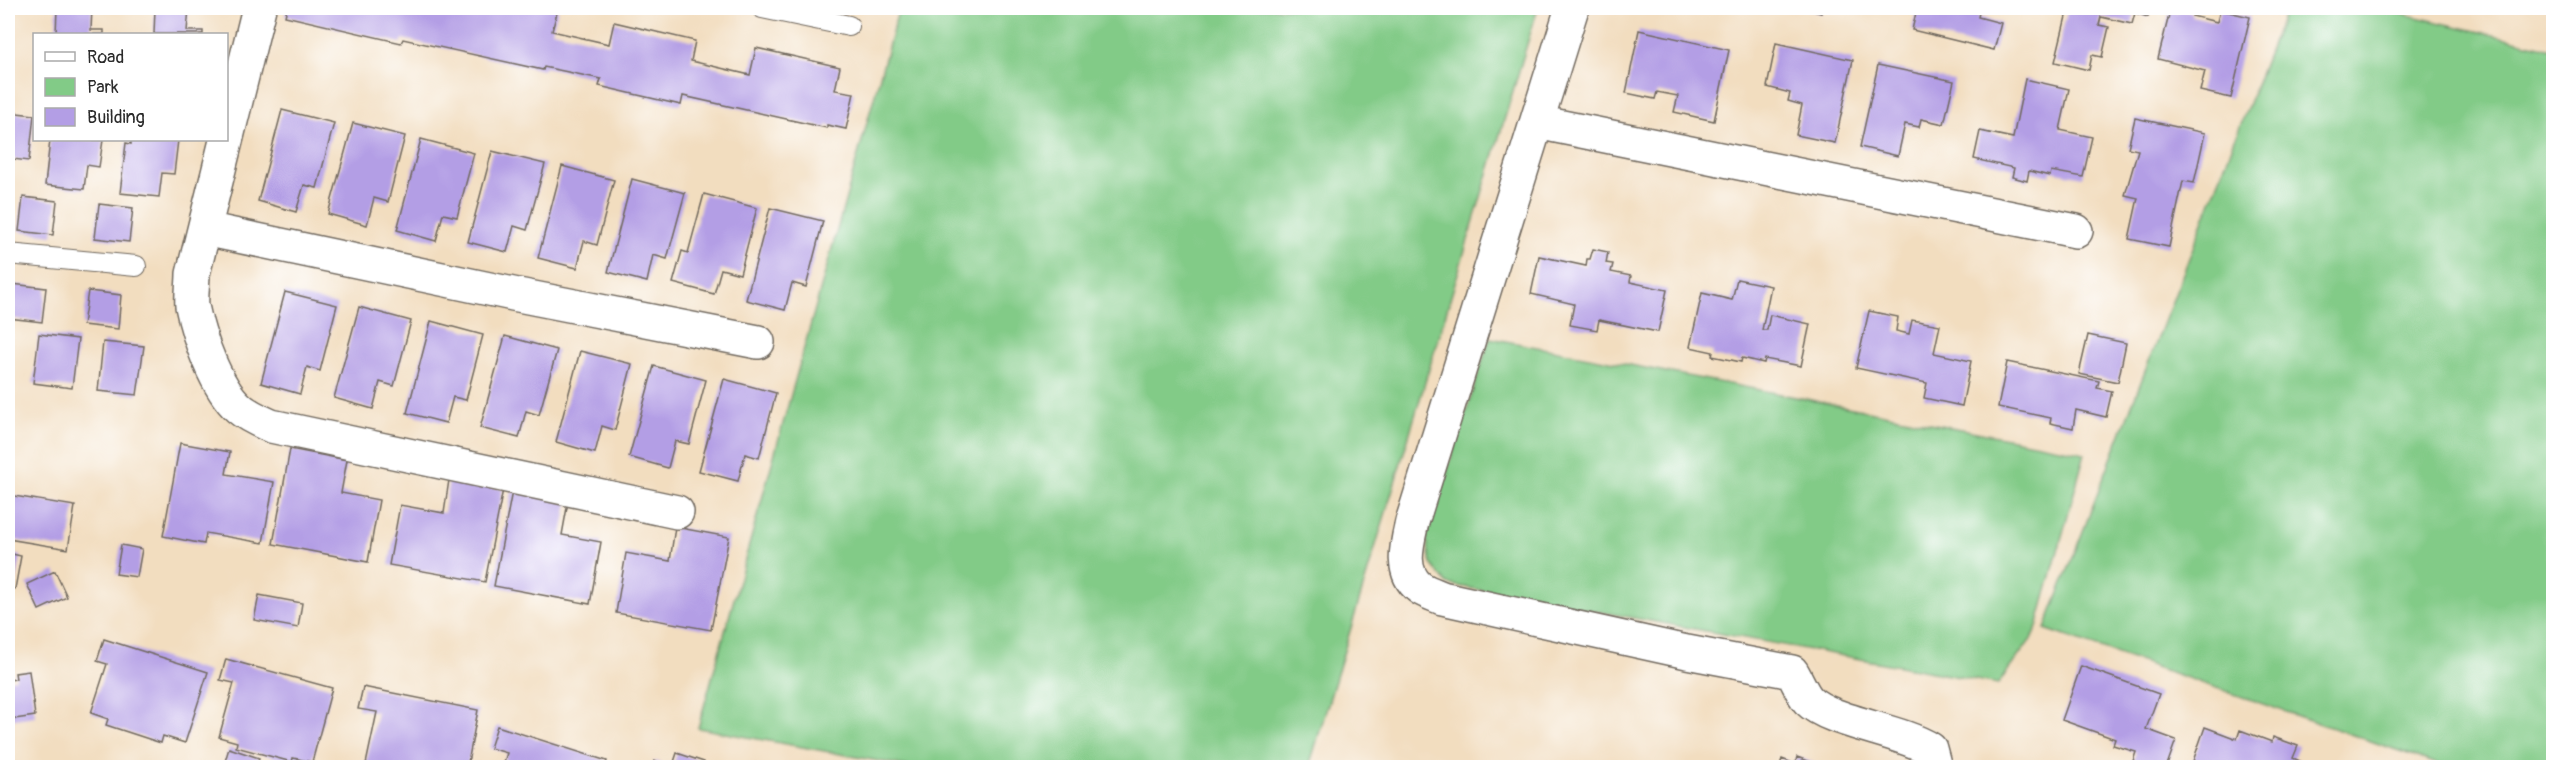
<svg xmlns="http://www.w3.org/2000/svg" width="2561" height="775" viewBox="0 0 2561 775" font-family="Pangolin,sans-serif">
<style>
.green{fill:#82cb87;stroke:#567b59;stroke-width:1.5}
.building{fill:#b39ee5}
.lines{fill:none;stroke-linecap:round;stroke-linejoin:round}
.service-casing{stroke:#71695f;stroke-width:22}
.minor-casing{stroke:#71695f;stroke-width:36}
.service{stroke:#fff;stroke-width:20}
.minor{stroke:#fff;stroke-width:33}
</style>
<rect width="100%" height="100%" fill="#fff"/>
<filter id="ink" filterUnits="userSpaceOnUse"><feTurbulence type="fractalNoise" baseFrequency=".0167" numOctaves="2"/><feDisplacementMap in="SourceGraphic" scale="12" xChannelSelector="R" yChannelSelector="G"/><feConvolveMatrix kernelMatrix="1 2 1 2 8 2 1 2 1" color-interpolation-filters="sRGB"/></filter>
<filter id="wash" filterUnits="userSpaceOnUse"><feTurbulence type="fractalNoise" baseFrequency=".008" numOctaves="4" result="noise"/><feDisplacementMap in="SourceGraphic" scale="24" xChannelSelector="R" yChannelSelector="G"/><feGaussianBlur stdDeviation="1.35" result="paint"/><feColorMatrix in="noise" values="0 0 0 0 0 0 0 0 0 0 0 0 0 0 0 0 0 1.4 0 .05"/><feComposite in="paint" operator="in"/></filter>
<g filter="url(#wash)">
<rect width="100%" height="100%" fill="#f2ddbf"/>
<path class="green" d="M 899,8 L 1538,8 L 1309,767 L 911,767 L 698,728 Z
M 2286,8 L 2378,8 L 2553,49 L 2553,767 L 2446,767 L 2045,629 Z
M 1490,338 L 2085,453 L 2035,634 L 1998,684 L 1447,584 L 1431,564 L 1426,536 Z"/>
<g id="blocks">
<path class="building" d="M 57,8 L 92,8 L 91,30 L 104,30 L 104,34 L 56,34 Z
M 155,8 L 189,8 L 187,31 L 203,31 L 203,34 L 154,34 Z
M 287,8 L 428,8 L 467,16 L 469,8 L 552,8 L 558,9 L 552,31 L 609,44 L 614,22 L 695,41 L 691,61 L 750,75 L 756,48 L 840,67 L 835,90 L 854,93 L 846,129 L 827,125 L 827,128 L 683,96 L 681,105 L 599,86 L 601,79 L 568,72 L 544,67 L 543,70 L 403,39 L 401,43 L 285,16 Z
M 1802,8 L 1823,8 L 1821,13 Z
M 1917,8 L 1938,8 L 1951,11 L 1952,8 L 1980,8 L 1978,17 L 2001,23 L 1994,50 L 1912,30 Z
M 2068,8 L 2151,8 L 2148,17 L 2135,13 L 2132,24 L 2101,17 L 2099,25 L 2109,27 L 2102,57 L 2092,55 L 2089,70 L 2055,62 Z
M 2179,10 L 2193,13 L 2192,16 L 2217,22 L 2220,10 L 2250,17 L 2231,98 L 2200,91 L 2205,71 L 2158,59 L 2170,11 L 2178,13 Z
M 8,28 L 11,28 L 9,51 L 8,51 Z
M 1639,30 L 1729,50 L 1714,121 L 1674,112 L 1678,96 L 1657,92 L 1655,99 L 1626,93 Z
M 1776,43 L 1853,60 L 1835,143 L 1796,135 L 1802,105 L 1788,101 L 1790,93 L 1767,87 Z
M 1878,65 L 1954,81 L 1944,124 L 1921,119 L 1919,127 L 1905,124 L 1898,156 L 1860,147 Z
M 2025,79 L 2069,89 L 2060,130 L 2092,137 L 2083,177 L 2051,171 L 2050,176 L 2029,171 L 2027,181 L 2012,177 L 2014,168 L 1974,159 L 1980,131 L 2013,138 Z
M 282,110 L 334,123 L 317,188 L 304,185 L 296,212 L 258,201 Z
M 8,112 L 34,115 L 29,161 L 13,159 L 11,182 L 8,181 Z
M 2135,118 L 2205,133 L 2194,183 L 2183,181 L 2169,247 L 2129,239 L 2138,198 L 2125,195 L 2138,150 L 2128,148 Z
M 353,123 L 405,136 L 388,202 L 374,198 L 367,225 L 328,214 Z
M 421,139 L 474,153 L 457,217 L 443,214 L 436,241 L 397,230 Z
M 50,140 L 103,140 L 99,167 L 87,165 L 84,189 L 45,185 Z
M 131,140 L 178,140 L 174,174 L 162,173 L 159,197 L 120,193 L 126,143 L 131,144 Z
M 492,151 L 545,164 L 527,230 L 514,226 L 507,252 L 468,242 Z
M 562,166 L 614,180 L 597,245 L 584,241 L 577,268 L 538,258 Z
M 632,179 L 685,193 L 667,259 L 653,255 L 647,282 L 608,272 Z
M 704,194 L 757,208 L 740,274 L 721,269 L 714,294 L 673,283 L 682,251 L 688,253 Z
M 23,197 L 57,201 L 53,235 L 19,231 Z
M 99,204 L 133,208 L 129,242 L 95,238 Z
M 770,208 L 823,221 L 806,287 L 792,283 L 785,310 L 746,300 Z
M 1593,249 L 1608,252 L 1606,263 L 1613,264 L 1611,272 L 1631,276 L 1630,282 L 1667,290 L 1658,332 L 1599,320 L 1597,330 L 1570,325 L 1574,304 L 1531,294 L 1539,256 L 1586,266 L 1587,259 L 1590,259 Z
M 1737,279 L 1771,286 L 1762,330 L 1767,330 L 1770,315 L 1810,324 L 1801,366 L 1765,359 L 1764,363 L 1742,358 L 1741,362 L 1712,356 L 1713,352 L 1690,347 L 1702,293 L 1732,300 Z
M 12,284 L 46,288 L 42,322 L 8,318 Z
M 88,291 L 121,295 L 118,329 L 83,325 Z
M 285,292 L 337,305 L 320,371 L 307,367 L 300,394 L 261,383 Z
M 359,307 L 411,321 L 394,386 L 380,382 L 373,409 L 334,398 Z
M 1869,311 L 1898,317 L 1896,331 L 1909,334 L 1912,320 L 1940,325 L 1934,353 L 1971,361 L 1962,406 L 1924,398 L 1927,383 L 1856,368 Z
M 431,321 L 483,335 L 466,400 L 453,397 L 446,423 L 407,413 Z
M 39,334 L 78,339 L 72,388 L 33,383 Z
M 2088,335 L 2126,343 L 2118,382 L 2079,374 Z
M 505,336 L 557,350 L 539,415 L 526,411 L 519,438 L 480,428 Z
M 103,342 L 144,346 L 137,395 L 98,391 Z
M 580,351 L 632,364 L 615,430 L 602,426 L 595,453 L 556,442 Z
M 2007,362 L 2099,381 L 2097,388 L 2112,391 L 2106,417 L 2076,410 L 2073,428 L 2050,423 L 2051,418 L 1998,407 Z
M 654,366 L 706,380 L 689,444 L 675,441 L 668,468 L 629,457 Z
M 724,379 L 776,393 L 759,458 L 745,454 L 738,481 L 699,471 Z
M 180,443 L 230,452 L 226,474 L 274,482 L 263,543 L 206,533 L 204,544 L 163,536 Z
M 290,449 L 347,460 L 341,493 L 379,500 L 368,562 L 273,544 Z
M 449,480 L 503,489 L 485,582 L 389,565 L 400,505 L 444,513 Z
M 512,491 L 568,502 L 562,535 L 601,542 L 590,604 L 494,586 Z
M 8,495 L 75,506 L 68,549 L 8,539 Z
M 675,527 L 729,537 L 711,630 L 616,613 L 626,553 L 670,561 Z
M 121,545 L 142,549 L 137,577 L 116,574 Z
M 8,553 L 21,556 L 15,589 L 8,588 Z
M 55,571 L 67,597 L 39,610 L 27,584 Z
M 259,595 L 302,603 L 298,628 L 254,620 Z
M 104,639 L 208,672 L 185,743 L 163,736 L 161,743 L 106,725 L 108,719 L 91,713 L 107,664 L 97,661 Z
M 226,659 L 332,688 L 312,762 L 293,758 L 292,762 L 236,747 L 237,742 L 219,737 L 234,683 L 220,680 Z
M 2081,666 L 2159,694 L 2146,729 L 2176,740 L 2166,768 L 2131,767 L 2136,752 L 2113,745 L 2115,739 L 2062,720 Z
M 29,671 L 35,716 L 8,720 L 8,680 L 16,679 L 15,673 Z
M 363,687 L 478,710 L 467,768 L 382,768 L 366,764 L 377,712 L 358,709 Z
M 497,726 L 607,761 L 605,768 L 502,768 L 507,753 L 490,748 Z
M 2205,727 L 2237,739 L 2240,730 L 2272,742 L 2273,737 L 2298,746 L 2293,758 L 2302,762 L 2300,768 L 2197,768 L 2192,764 Z
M 229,748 L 259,758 L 256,768 L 223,768 Z
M 677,753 L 704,762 L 702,768 L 672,768 Z
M 1797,757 L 1825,767 L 1825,768 L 1779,768 L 1782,759 L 1795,764 Z
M 654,761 L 671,767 L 671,768 L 652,768 Z"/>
</g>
</g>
<g filter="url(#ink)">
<use href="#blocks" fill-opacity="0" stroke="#71695f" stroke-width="1.5"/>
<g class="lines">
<g class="service-casing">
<path id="service" d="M 762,8 L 849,26
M 8,254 L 136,266"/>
</g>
<g class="minor-casing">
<path id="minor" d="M 259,8 L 193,274 C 193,284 191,296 192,306 C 198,336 216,388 239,408 C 248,416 260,421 271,426 L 677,512
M 1572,8 L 1412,522 C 1407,544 1399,572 1420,588 C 1426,592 1435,595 1442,598 L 1687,652 L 1792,672 C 1797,680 1802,693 1808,700 C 1829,722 1900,730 1930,749 L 1935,768
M 1537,122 L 2076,231
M 205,229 L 513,294 L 758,342"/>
</g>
<use href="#service" class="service"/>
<use href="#minor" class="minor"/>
</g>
</g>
<rect width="2561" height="775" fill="none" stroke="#fff" stroke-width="30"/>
<rect x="33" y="33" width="195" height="108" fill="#ffffff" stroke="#aaaaaa" stroke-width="1.5"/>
<rect x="45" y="52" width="30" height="9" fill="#ffffff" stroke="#aaaaaa" stroke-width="1.5"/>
<text x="87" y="63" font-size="18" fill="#2b2b2b">Road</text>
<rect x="45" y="78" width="30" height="18" fill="#82cb87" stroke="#aaaaaa" stroke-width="1.5"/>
<text x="87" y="93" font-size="18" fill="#2b2b2b">Park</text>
<rect x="45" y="108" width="30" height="18" fill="#b39ee5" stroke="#aaaaaa" stroke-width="1.5"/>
<text x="87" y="123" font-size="18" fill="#2b2b2b">Building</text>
</svg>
